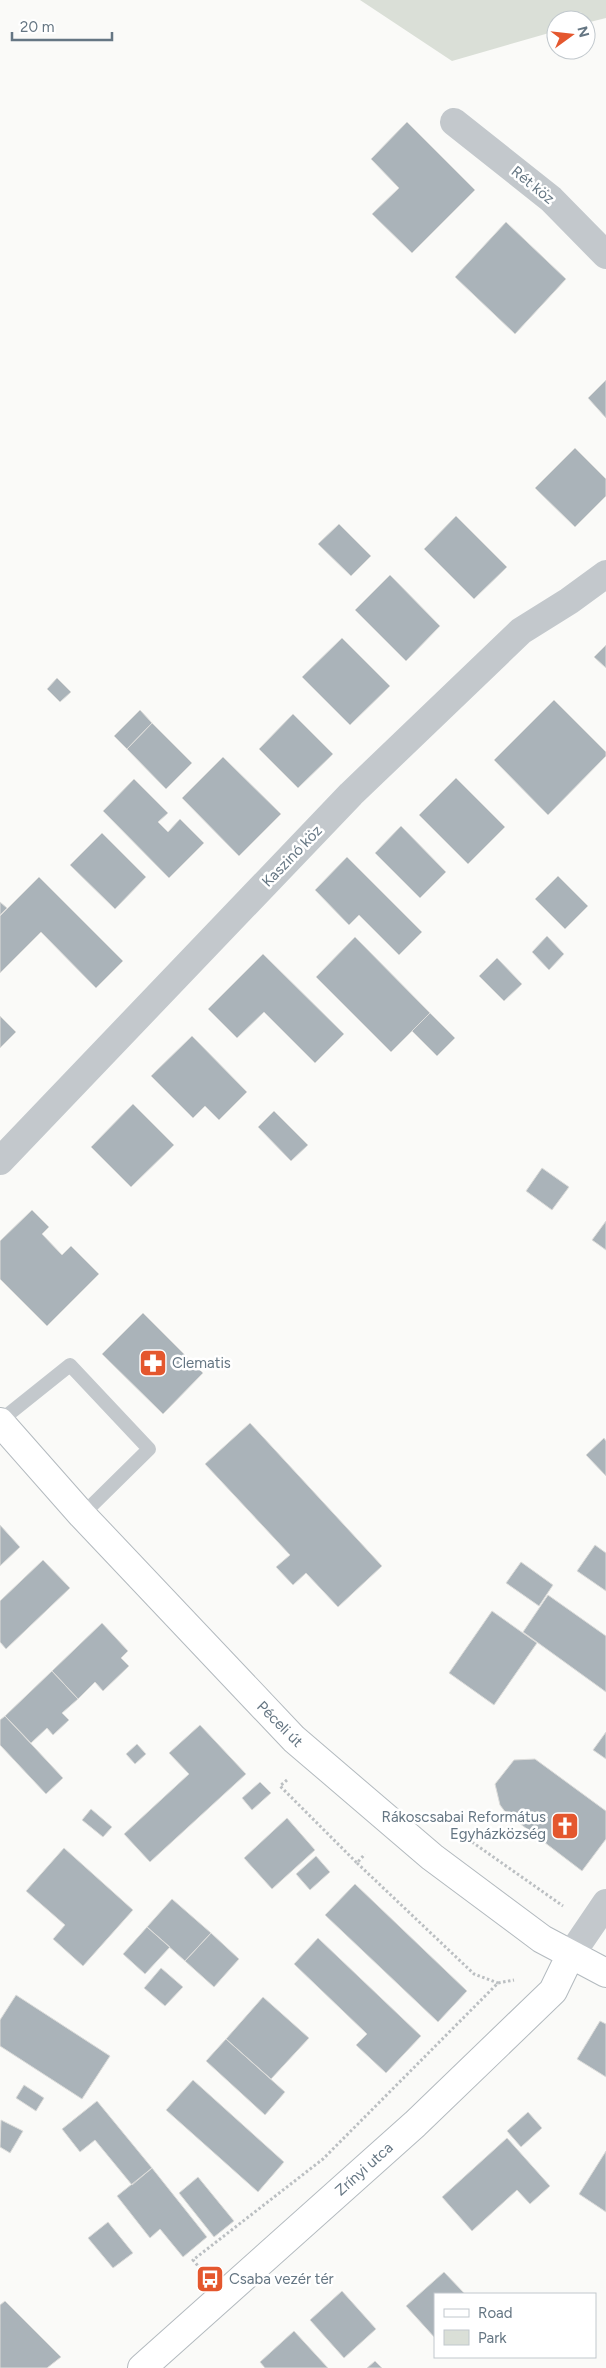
<svg xmlns="http://www.w3.org/2000/svg" width="606" height="2368" viewBox="0 0 606 2368" font-family="Figtree,sans-serif">
<style>
.green{fill:#dadfd7}
.building{fill:#aab3b9;stroke:#dcdcda}
.lines{fill:none;stroke-linecap:round;stroke-linejoin:round}
.secondary-casing{stroke:#b3babf;stroke-width:30}
.path{stroke:#bbbfc2;stroke-width:3;stroke-dasharray:2.5 2.5;stroke-linecap:butt}
.lane{stroke:#c3c8cc;stroke-width:14}
.street{stroke:#c3c8cc;stroke-width:28}
.secondary{stroke:#fff;stroke-width:28}
.labels{text-anchor:middle;stroke-width:5;stroke-linejoin:round;paint-order:stroke}
.street-label{font-size:15px;fill:#657683;stroke:#fff}
.poi-label{font-size:15px;fill:#657683;stroke:#fff;text-anchor:start}
</style>
<rect width="100%" height="100%" fill="#fafaf8"/>
<path class="green" d="M 360,0 L 606,0 L 606,18 L 586,23 L 586,20 L 556,20 L 556,31 L 452,61 Z"/>
<path class="building" d="M 407,122 L 475,190 L 412,253 L 372,214 L 399,188 L 371,159 Z
M 506,222 L 566,279 L 515,334 L 455,277 Z
M 606,380 L 606,418 L 588,398 Z
M 575,448 L 606,479 L 606,496 L 575,527 L 535,488 Z
M 456,516 L 507,567 L 474,599 L 424,549 Z
M 339,524 L 371,556 L 351,576 L 318,544 Z
M 390,575 L 440,626 L 406,661 L 355,610 Z
M 342,638 L 390,686 L 350,725 L 302,677 Z
M 606,645 L 606,668 L 594,657 Z
M 57,678 L 71,692 L 60,702 L 47,689 Z
M 554,700 L 606,752 L 606,756 L 548,815 L 494,760 Z
M 140,710 L 152,723 L 127,749 L 114,736 Z
M 293,714 L 333,754 L 298,788 L 259,749 Z
M 152,723 L 192,763 L 166,789 L 127,749 Z
M 223,757 L 281,814 L 239,856 L 182,798 Z
M 456,778 L 505,827 L 468,864 L 419,815 Z
M 134,779 L 168,813 L 158,822 L 168,832 L 180,819 L 204,843 L 169,878 L 103,811 Z
M 401,826 L 446,872 L 420,898 L 375,853 Z
M 102,833 L 146,877 L 115,909 L 70,865 Z
M 347,857 L 422,932 L 399,955 L 359,915 L 349,925 L 315,890 Z
M 558,876 L 588,906 L 565,929 L 535,899 Z
M 39,877 L 123,961 L 96,988 L 41,932 L 0,973 L 0,916 Z
M 0,902 L 7,908 L 0,915 Z
M 547,936 L 564,954 L 549,970 L 532,952 Z
M 355,937 L 430,1013 L 391,1052 L 316,977 Z
M 263,954 L 344,1034 L 315,1063 L 264,1012 L 237,1038 L 208,1009 Z
M 497,958 L 522,984 L 504,1001 L 479,976 Z
M 430,1013 L 455,1038 L 437,1056 L 412,1031 Z
M 0,1016 L 16,1032 L 0,1048 Z
M 192,1036 L 247,1092 L 219,1120 L 205,1106 L 193,1118 L 151,1076 Z
M 133,1104 L 174,1145 L 131,1187 L 91,1147 Z
M 274,1111 L 308,1145 L 291,1161 L 258,1127 Z
M 542,1168 L 569,1187 L 552,1210 L 526,1191 Z
M 32,1210 L 49,1227 L 42,1234 L 62,1255 L 71,1246 L 99,1274 L 47,1326 L 0,1279 L 0,1241 Z
M 606,1221 L 606,1250 L 592,1240 Z
M 143,1313 L 203,1373 L 163,1414 L 102,1354 Z
M 250,1423 L 382,1566 L 338,1607 L 306,1573 L 293,1585 L 276,1567 L 290,1555 L 205,1464 Z
M 604,1438 L 606,1441 L 606,1476 L 586,1455 Z
M 0,1525 L 20,1547 L 0,1566 Z
M 595,1545 L 606,1553 L 606,1591 L 577,1571 Z
M 43,1560 L 70,1588 L 6,1649 L 0,1642 L 0,1601 Z
M 521,1562 L 553,1585 L 539,1606 L 506,1583 Z
M 548,1595 L 606,1636 L 606,1692 L 523,1632 Z
M 492,1611 L 537,1643 L 494,1705 L 449,1673 Z
M 102,1623 L 128,1651 L 121,1658 L 129,1666 L 103,1691 L 95,1682 L 78,1699 L 52,1671 Z
M 52,1671 L 78,1699 L 62,1713 L 69,1720 L 53,1735 L 47,1728 L 31,1743 L 5,1716 Z
M 5,1716 L 63,1778 L 46,1794 L 0,1745 L 0,1720 Z
M 200,1725 L 246,1774 L 150,1862 L 124,1834 L 189,1774 L 169,1753 Z
M 606,1732 L 606,1759 L 593,1750 Z
M 137,1744 L 146,1754 L 135,1764 L 126,1754 Z
M 535,1759 L 606,1811 L 606,1839 L 582,1871 L 506,1813 L 500,1805 L 495,1784 L 514,1760 Z
M 260,1782 L 271,1793 L 252,1810 L 242,1798 Z
M 91,1809 L 112,1827 L 103,1837 L 82,1820 Z
M 287,1818 L 315,1850 L 272,1889 L 244,1858 Z
M 64,1848 L 133,1910 L 83,1966 L 53,1939 L 65,1925 L 26,1891 Z
M 316,1856 L 330,1872 L 310,1890 L 296,1874 Z
M 355,1884 L 467,1991 L 438,2022 L 325,1915 Z
M 172,1899 L 211,1933 L 185,1961 L 147,1927 Z
M 147,1927 L 170,1947 L 145,1974 L 123,1954 Z
M 211,1933 L 239,1959 L 214,1987 L 185,1961 Z
M 318,1938 L 421,2036 L 386,2073 L 356,2045 L 367,2034 L 294,1964 Z
M 161,1968 L 183,1987 L 165,2006 L 144,1988 Z
M 16,1995 L 110,2056 L 82,2099 L 0,2046 L 0,2020 Z
M 263,1997 L 309,2038 L 271,2079 L 226,2039 Z
M 600,2021 L 606,2024 L 606,2077 L 577,2059 Z
M 226,2039 L 285,2092 L 265,2115 L 206,2061 Z
M 193,2080 L 284,2162 L 258,2192 L 166,2110 Z
M 24,2085 L 44,2098 L 36,2111 L 16,2098 Z
M 97,2101 L 152,2168 L 132,2185 L 95,2140 L 80,2152 L 62,2129 Z
M 528,2112 L 542,2128 L 521,2147 L 507,2131 Z
M 1,2120 L 23,2131 L 10,2153 L 0,2147 Z
M 507,2138 L 550,2186 L 530,2204 L 517,2190 L 472,2231 L 442,2197 Z
M 606,2151 L 606,2212 L 579,2194 Z
M 152,2168 L 207,2237 L 183,2257 L 160,2229 L 150,2238 L 117,2196 Z
M 198,2177 L 234,2221 L 214,2237 L 179,2193 Z
M 108,2222 L 133,2253 L 113,2268 L 88,2238 Z
M 444,2272 L 465,2294 L 435,2294 L 435,2338 L 406,2306 Z
M 342,2291 L 376,2329 L 344,2358 L 310,2320 Z
M 5,2301 L 61,2357 L 47,2368 L 0,2368 L 0,2305 Z
M 294,2331 L 328,2368 L 265,2368 L 260,2362 Z
M 375,2361 L 382,2368 L 367,2368 Z"/>
<g class="lines">
<g class="secondary-casing">
<path id="secondary" d="M 0,1422 L 82,1515 L 294,1739 L 432,1857 L 542,1939 L 606,1973
M 142,2368 L 415,2124 L 553,1991 L 570,1956"/>
</g>
<path class="path" d="M 287,1780 L 280,1786 L 357,1863 L 365,1854
M 472,1842 L 563,1906
M 357,1863 L 474,1974 L 498,1983
M 204,2273 L 193,2260 L 323,2159 L 498,1983 L 514,1980"/>
<path class="lane" d="M 0,1421 L 70,1365 L 149,1449 L 82,1515"/>
<path class="street" d="M 454,122 L 551,199 L 606,255
M 0,1161 L 351,794 L 521,631 L 569,601 L 606,574
M 570,1956 L 606,1903"/>
<use href="#secondary" class="secondary"/>
</g>
<defs>
<g id="pharmacy-square" transform="scale(1.4375)"><rect x="-9" y="-9" width="18" height="18" rx="4" fill="#e4572e" stroke="#fff"/><path d="M-2-6h4v4h4v4h-4v4h-4v-4h-4v-4h4Z" fill="#fff"/></g>
<g id="church-square" transform="scale(1.4375)"><rect x="-9" y="-9" width="18" height="18" rx="4" fill="#e4572e" stroke="#fff"/><path d="M-1.2-6h2.4v3.5h3.3v2.4h-3.3V6h-2.4V-.1h-3.3v-2.4h3.3Z" fill="#fff"/></g>
<g id="bus-square" transform="scale(1.4375)"><rect x="-9" y="-9" width="18" height="18" rx="4" fill="#e4572e" stroke="#fff"/><path d="M-5-6H5V4H4V6H2V4H-2V6H-4V4H-5ZM-3.5-4V0h7V-4ZM-3.5 1.2v1.5H-2V1.2ZM2 1.2v1.5H3.5V1.2Z" fill="#fff"/></g>
</defs>
<g fill-rule="evenodd">
<use href="#pharmacy-square" x="153" y="1363"/>
<use href="#church-square" x="565" y="1826"/>
<use href="#bus-square" x="210" y="2279"/>
</g>
<g class="labels">
<g class="street-label">
<text transform="translate(533 185) rotate(39)" y="5">Rét köz</text>
<text transform="translate(292 856) rotate(-46)" y="5">Kaszinó köz</text>
<text transform="translate(280 1724) rotate(45)" y="5">Péceli út</text>
<text transform="translate(364 2169) rotate(-42)" y="5">Zrínyi utca</text>
</g>
<g class="poi-label">
<text x="172" y="1368">Clematis</text>
<text x="546" y="1822" text-anchor="end">Rákoscsabai Református<tspan x="546" dy="17">Egyházközség</tspan></text>
<text x="229" y="2284">Csaba vezér tér</text>
</g>
</g>
<rect x="434" y="2293" width="162" height="65" fill="#ffffff" stroke="#c1c8cd"/>
<rect x="444" y="2309" width="25" height="8" fill="#ffffff" stroke="#c1c8cd"/>
<text x="478" y="2318" font-size="15" fill="#657683">Road</text>
<rect x="444" y="2330" width="25" height="15" fill="#dadfd7" stroke="#c1c8cd"/>
<text x="478" y="2343" font-size="15" fill="#657683">Park</text>
<g transform="translate(571 35) rotate(75)"><circle r="24" fill="#ffffff" stroke="#c1c8cd"/>
<path d="M0-4L9 19L0 12L-9 19Z" fill="#e4572e"/>
<text y="-8" font-size="14" font-weight="bold" text-anchor="middle" fill="#657683">N</text>
</g>
<path d="M12 32v8h100v-8" fill="none" stroke="#657683" stroke-width="2.5"/>
<text x="20" y="32" font-size="15" fill="#657683" stroke="#ffffff" stroke-width="4" paint-order="stroke">20 m</text>
</svg>
